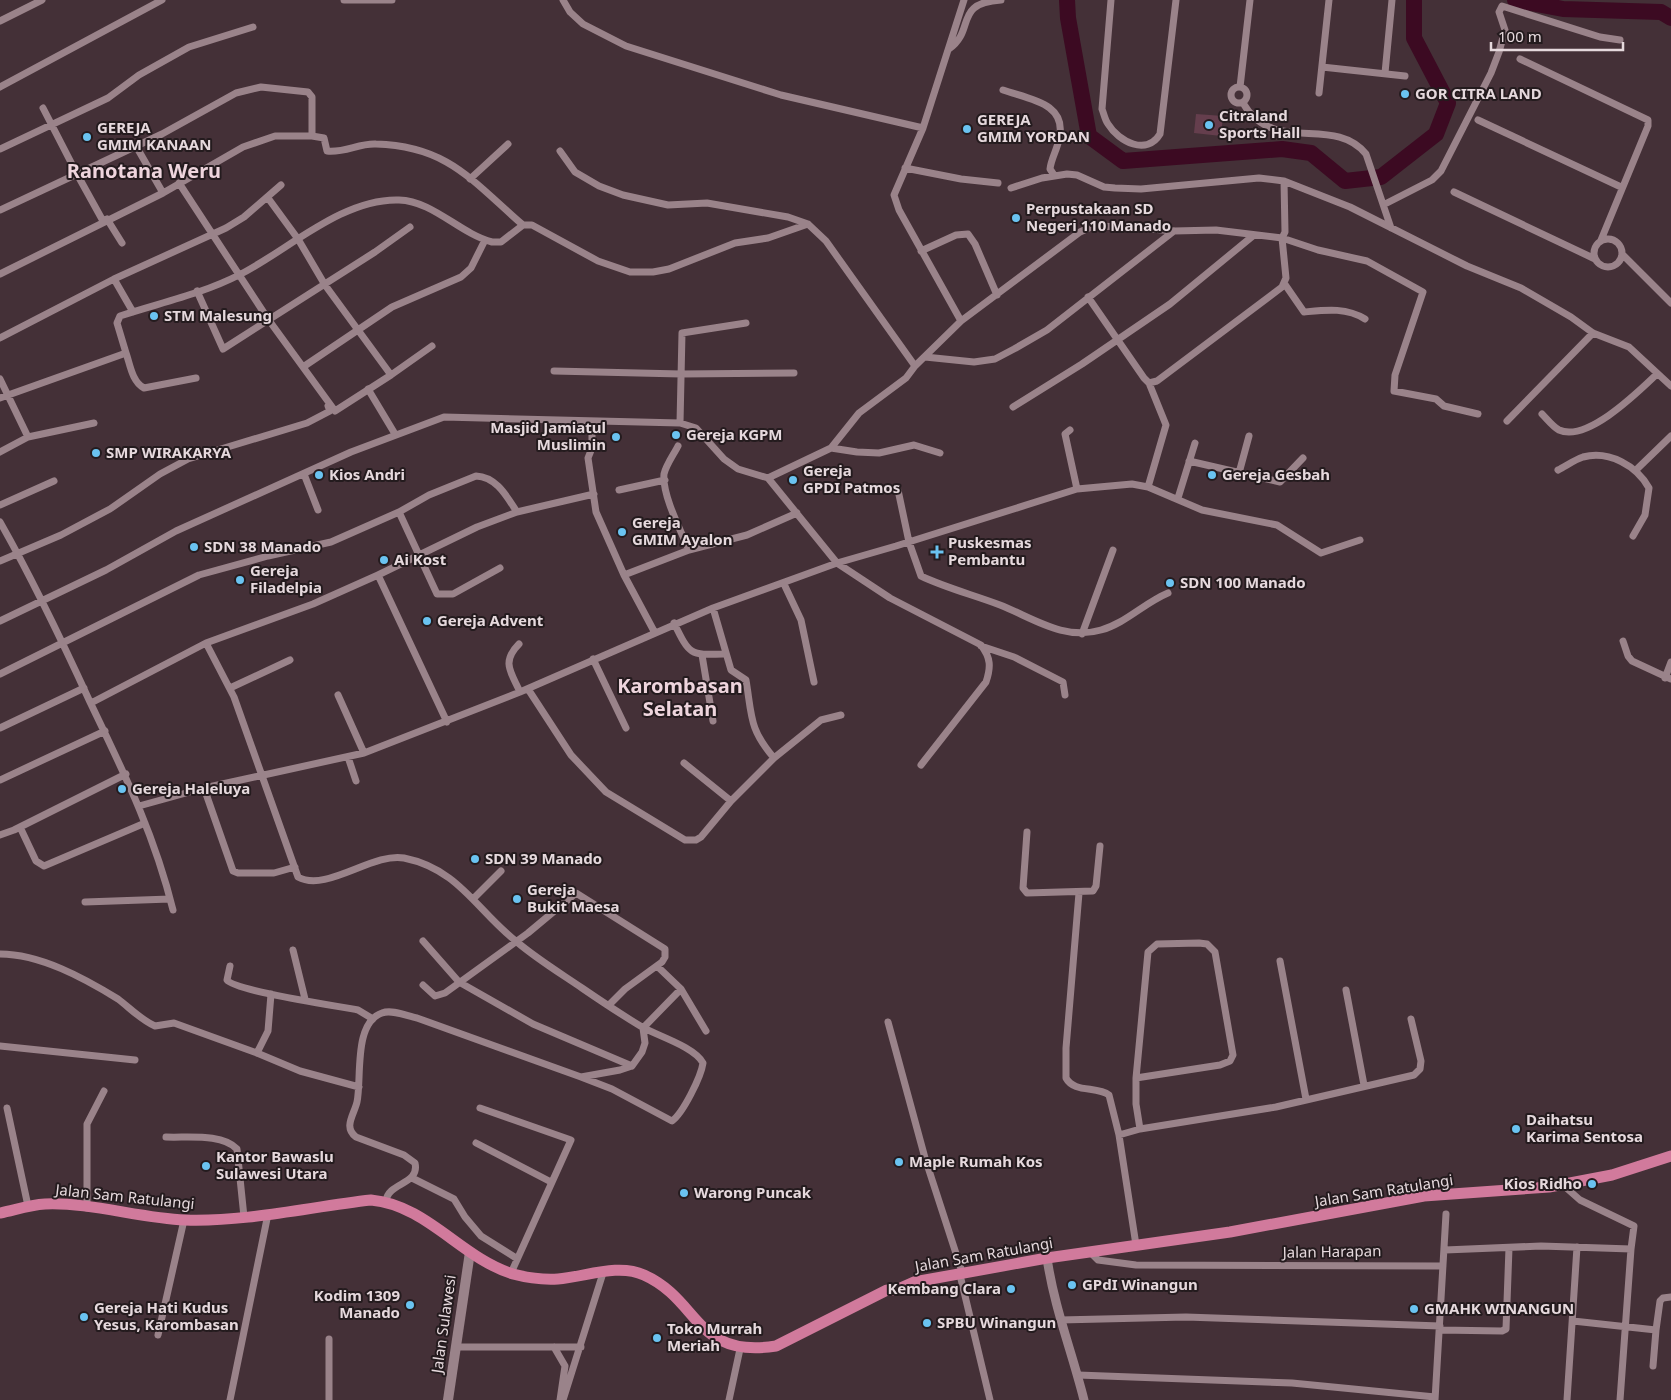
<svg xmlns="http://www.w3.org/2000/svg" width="1671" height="1400" viewBox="0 0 1671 1400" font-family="'Noto Sans',sans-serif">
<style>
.pitch{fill:#653e4d}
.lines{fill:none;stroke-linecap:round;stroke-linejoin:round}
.river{stroke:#3c0a22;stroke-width:16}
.minor{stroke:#9a838a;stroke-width:7}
.tertiary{stroke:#9a838a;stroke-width:9}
.secondary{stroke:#9a838a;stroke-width:10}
.trunk{stroke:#d17a9c;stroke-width:11}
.poi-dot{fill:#6ac3f1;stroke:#241b1e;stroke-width:2}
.labels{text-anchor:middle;stroke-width:4;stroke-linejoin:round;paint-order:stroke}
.poi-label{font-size:15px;font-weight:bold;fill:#e6d9dd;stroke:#241b1e;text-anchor:start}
.street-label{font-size:15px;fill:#e6d9dd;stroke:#241b1e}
.district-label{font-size:20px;font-weight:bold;fill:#eed5dd;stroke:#241b1e}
</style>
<rect width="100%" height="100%" fill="#443037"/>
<path class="pitch" d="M 1196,114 L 1223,116 L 1221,136 L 1194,133 Z"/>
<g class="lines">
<path class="river" d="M 1067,0 L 1068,18 L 1089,136 L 1123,161 L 1282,149 L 1311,153 L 1345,181 L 1381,177 L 1436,134 L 1448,103 L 1414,38 L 1414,0
M 1515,0 L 1563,9 L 1661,12 L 1671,18"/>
<path class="minor" d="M 344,0 L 392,0
M 563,0 L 570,12 L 583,24 L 626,46 L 781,95 L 923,128
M 1111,0 L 1102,109 C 1104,114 1105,120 1108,124 C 1119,142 1147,156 1160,134 L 1176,0
M 0,21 L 42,0
M 949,49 C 976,30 953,3 1001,0
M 1520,59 L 1648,120 L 1648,126 L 1601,240
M 1322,67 L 1405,76
M 1385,73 L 1392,0
M1231 95a8 8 0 1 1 16 0a8 8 0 1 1-16 0Z
M 0,87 L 162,0
M 1240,87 L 1250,0
M 1003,90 C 1029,99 1068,103 1059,139 C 1057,150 1051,159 1050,169 L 1054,175
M 1319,93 L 1329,0
M 1243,103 C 1274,156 1333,114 1366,154 L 1391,228
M 1478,120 L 1621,187
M 136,146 L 163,193
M 0,149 L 108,98 L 139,75 L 189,47 L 253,27
M 560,151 L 575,172 L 599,186 L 623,195 L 668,205 L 707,203 L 788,217 L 808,224 L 826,241 L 915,366
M 905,168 L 961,179 L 998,183
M 470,179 L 508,144
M 179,183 L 268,319 L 335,411 L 391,375 L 325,285 L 298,239 L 268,198
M 1011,188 L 1042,178 L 1067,174 L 1077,175 L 1104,187 L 1115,188 L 1141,189 L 1259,178 L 1284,181 L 1350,207 L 1467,266 L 1521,288 L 1571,317 L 1593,333 L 1629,347 L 1671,386
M 1454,192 L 1595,259
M 1385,204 L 1432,180 L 1441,171 L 1491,73 L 1499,52 L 1505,30 L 1499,12 L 1502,6 L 1600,37 L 1620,40
M 0,210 L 77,174 L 43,108
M 107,219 L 122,243
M 103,221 L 77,174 L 162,134 L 236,93 L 261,87 L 308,92 L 312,97 L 312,136
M1594 253a14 14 0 1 1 28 0a14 14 0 1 1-28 0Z
M 921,251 L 956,235 L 968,234 L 975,244 L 997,295
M 1622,254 L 1671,303
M 0,274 L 163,193 L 243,147 L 275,136 L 312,136 L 324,138 L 327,151 C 345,153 359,143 376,144 C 448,146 472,181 523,225
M 114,279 L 133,312
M 1284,283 L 1304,312 C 1325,310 1346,307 1365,319
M 197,291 L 223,349 L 375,252 L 410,227
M 1088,297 L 1144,378 L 1149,383 L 1157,381 L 1282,287 L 1286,278 L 1282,238 L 1285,232 L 1284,181
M 961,321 L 899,210 L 894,195 L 923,128 L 964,0
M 0,338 L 114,279 L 226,228 L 244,217 L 281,185
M 126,353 C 130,364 132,382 144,388 L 196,378
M 925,357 L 974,362 L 995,359 L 1014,349 L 1047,330 L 1174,231
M 303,367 L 392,307 L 461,277 L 471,268 L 485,240
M 554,371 L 681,374 L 794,373
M 391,375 L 432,346
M 0,379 L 28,437
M 368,389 L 395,434
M 0,398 L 126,353 L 117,323 L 120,316 C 159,303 202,294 239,275 C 287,251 342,198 399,200 C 433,201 459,233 492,242 L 501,242 L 523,225 L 532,225 L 598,261 L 630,272 L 653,272 L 669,269 L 735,243 L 768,238 L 808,224
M 1013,407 L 1082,364 L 1170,304 L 1254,235
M 1542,414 C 1547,419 1553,427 1559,430 C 1587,443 1639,391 1657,374
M 1507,421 L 1593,333
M 680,423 L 682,333 L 746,323
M 1070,430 L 1065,434 L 1077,489
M 592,435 L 592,448 L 588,458 L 596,512 L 624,575 L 655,633
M 678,446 C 674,454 666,465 664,474 C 662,495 681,531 689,550
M 831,448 L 857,452 L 879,453 L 914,445 L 940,453
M 0,452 L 28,437 L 94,423
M 1189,461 L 1280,482 L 1303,458
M 1558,470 C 1566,466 1574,460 1583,457 C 1609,450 1637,466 1649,488 L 1645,515 L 1633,536
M 1636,470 L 1671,436
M 1239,473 L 1249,436
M 304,474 L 318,510
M 768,478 L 831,448 L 859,413 L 906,378 L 915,366 L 961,321 L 1080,232 L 1093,226 L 1129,227 L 1174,231 L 1216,230 L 1282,238 L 1318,250 L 1367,261 L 1423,292 L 1395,375 L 1394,391 L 1436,399 L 1444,406 L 1478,414
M 1148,487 L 1166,425 L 1149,383
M 619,490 L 665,480
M 898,490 L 909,542 L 921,576 C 946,588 974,595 1000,605 C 1033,618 1064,641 1101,630 C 1126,623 1144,603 1168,593
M 1178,498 L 1195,443
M 0,505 L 54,481
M 399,512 L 437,594 L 453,594 L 500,568
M 0,522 C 33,580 62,641 90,702 C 124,773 154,833 173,910
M 0,561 L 61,535 L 110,509 L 160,474 L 188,459 L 307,423 L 330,411 L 328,406
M 378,575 L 477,527 L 517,512 L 594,494
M 624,575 L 689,550 L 747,535 L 797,513
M 784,584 L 801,620 L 814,682
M 713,608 L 731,670 L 746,680 C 752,716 749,729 774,758
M 0,621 L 106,570 L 176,531 L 351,452 L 444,417 L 680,423 L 696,428 L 724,459 L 738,469 L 768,478 L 837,563 L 890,598 L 981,645 C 991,658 991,667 986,682 L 921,765
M 674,623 C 690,656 690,655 726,654
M 1082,634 L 1113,550
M 1623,641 L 1628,656 L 1632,661 L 1671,679
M 206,643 L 234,697 L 298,877 C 326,893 373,852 404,858 C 459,869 477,911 517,942 C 537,959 560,973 582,988 C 601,1001 622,1015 642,1027 C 658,1036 695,1047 703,1063 C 701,1077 683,1113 672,1121 L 612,1089 L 581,1077
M 519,644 C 501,662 511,672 520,692
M 981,646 L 1014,657 L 1063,682 L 1065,695
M 702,655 L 713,721
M 593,659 L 626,728
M 0,674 L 199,575 L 268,556 L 331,542 L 399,512 L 429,495 L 476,476 C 497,477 507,497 517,512
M 1665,678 L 1671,662
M 230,688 L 290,660
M 528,689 L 571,755 L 606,792 L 685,840 L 696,840 L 701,837 L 731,801 L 774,758 L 821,720 L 841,715
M 338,695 L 364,753
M 91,703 L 206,643 L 313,604 L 378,575 L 447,722
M 0,728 L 84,688
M 348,757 L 356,781
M 684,763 L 731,801
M 0,780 L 105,731
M 204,788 L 233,871 L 238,873 L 274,873 L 295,867
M 139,806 L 204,788 L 364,753 L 520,692 L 713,608 L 837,563 L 896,546 L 1077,489 L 1132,484 L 1148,487 L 1202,510 L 1277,525 L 1321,553 L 1360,540
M 20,827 L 36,861 L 44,866 L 145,823
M 1027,832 L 1023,888 L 1027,893 L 1093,891 L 1096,886 L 1100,846
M 0,835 L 14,830 L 126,774
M 1079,893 L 1066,1048 L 1066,1078 C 1074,1093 1097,1086 1109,1095 L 1119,1135 L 1136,1245
M 474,898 L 501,871
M 85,902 L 170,899
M 423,941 L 459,982 L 533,1024 L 632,1066
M 293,950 L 305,999
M 0,954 C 40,954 84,978 118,999 C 130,1008 141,1020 155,1026 L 174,1023 L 257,1053 L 300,1071 L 359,1087
M 1280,961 L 1306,1099
M 230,966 L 227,980 C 235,991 338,1006 358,1010 L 373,1019
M 657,966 L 681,989 L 706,1031
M 423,985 L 435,996 L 445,993 L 528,933 L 576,893 L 665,949 L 665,957 L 662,962 L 625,989 L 609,1005
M 1346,990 L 1364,1085
M 888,1022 L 925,1158 L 963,1275
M 643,1028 L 681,989
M 0,1046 L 135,1060
M 257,1053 L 268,1031 L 271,994
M 1136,1078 L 1148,952 L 1157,944 L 1199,943 L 1207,944 L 1215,952 L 1233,1055 L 1230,1061 L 1220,1065 L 1136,1078 L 1136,1104 L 1140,1129
M 7,1108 L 28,1206
M 480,1108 L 571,1140 L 511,1273
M 1119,1135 L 1140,1129 L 1276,1107 L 1414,1075 L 1420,1069 L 1421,1061 L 1411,1019
M 166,1137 C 187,1138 222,1133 237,1149 L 244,1217
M 476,1143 L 551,1182
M 412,1178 L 454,1199 L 465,1217 L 481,1236 L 516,1258
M 1563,1185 L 1580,1200 L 1634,1226 L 1631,1249
M 386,1201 C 388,1182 420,1185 415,1163 L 404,1155 L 356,1137 C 343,1127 354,1115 357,1102 C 362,1079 353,1023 382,1013 C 392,1009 407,1016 417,1018 L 581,1077 L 620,1070 L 632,1066 L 642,1052 L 645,1043 L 643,1028
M 87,1208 L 87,1124 L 104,1091
M 1445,1250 L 1541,1246 L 1631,1249 L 1620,1400
M 1090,1252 L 1098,1260 L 1136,1265 L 1443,1266
M 960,1275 L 990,1400
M 1060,1320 L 1186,1317 L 1440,1326
M 1573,1321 L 1656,1330 L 1653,1366
M 1440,1330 L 1502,1331 L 1506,1329 L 1509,1248
M 1656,1330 L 1660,1301 L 1663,1298 L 1671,1297
M 158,1335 L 184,1220
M 455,1347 L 581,1347
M 554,1347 L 565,1366 L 560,1400
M 1078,1375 L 1292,1383 L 1435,1397
M 230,1400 L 268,1214
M 329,1400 L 329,1339
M 563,1400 L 603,1273
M 729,1400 L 740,1349
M 1435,1400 L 1446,1214
M 1567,1400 L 1577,1247"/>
<path class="tertiary" d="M 1047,1258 C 1054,1307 1072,1352 1084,1400"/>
<path class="secondary" d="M 448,1400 L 470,1252"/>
<path class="trunk" d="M 0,1213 C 15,1210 29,1205 45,1204 C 89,1202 140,1218 185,1220 C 247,1222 309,1207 371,1200 C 427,1205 461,1258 513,1274 C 528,1278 542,1280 558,1279 C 585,1277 618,1263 644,1275 C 700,1300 695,1359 776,1346 L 887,1290 L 896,1290 L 914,1282 L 1047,1258 L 1230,1232 L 1424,1196 L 1549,1187 L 1612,1175 L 1671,1156"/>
</g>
<g class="poi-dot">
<circle cx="1405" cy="94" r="5"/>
<circle cx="1209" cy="125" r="5"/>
<circle cx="967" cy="129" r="5"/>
<circle cx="87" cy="137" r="5"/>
<circle cx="1016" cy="218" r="5"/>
<circle cx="154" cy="316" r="5"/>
<circle cx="676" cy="435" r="5"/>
<circle cx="616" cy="437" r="5"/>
<circle cx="96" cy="453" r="5"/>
<circle cx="319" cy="475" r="5"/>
<circle cx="1212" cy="475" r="5"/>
<circle cx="793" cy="480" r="5"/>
<circle cx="622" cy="532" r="5"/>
<circle cx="194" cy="547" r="5"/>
<path d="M934.5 544.5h5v5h5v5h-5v5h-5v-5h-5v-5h5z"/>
<circle cx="384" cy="560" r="5"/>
<circle cx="240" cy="580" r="5"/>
<circle cx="1170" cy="583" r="5"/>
<circle cx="427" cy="621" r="5"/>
<circle cx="122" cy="789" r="5"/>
<circle cx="475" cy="859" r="5"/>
<circle cx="517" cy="899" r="5"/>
<circle cx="1516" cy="1129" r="5"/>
<circle cx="899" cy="1162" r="5"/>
<circle cx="206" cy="1166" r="5"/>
<circle cx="1592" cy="1184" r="5"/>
<circle cx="684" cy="1193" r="5"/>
<circle cx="1072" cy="1285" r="5"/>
<circle cx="1011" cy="1289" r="5"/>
<circle cx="410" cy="1305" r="5"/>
<circle cx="1414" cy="1309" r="5"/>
<circle cx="84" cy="1317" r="5"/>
<circle cx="927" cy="1323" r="5"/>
<circle cx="657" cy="1338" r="5"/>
</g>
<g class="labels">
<g class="poi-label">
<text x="1415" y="99">GOR CITRA LAND</text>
<text x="1219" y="121">Citraland<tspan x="1219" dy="17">Sports Hall</tspan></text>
<text x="977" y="125">GEREJA<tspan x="977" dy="17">GMIM YORDAN</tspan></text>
<text x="97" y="133">GEREJA<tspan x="97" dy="17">GMIM KANAAN</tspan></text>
<text x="1026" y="214">Perpustakaan SD<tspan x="1026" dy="17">Negeri 110 Manado</tspan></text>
<text x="164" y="321">STM Malesung</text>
<text x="606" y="433" text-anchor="end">Masjid Jamiatul<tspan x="606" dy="17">Muslimin</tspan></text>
<text x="686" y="440">Gereja KGPM</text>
<text x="106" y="458">SMP WIRAKARYA</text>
<text x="803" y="476">Gereja<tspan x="803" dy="17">GPDI Patmos</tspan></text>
<text x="329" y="480">Kios Andri</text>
<text x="1222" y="480">Gereja Gesbah</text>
<text x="632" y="528">Gereja<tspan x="632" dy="17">GMIM Ayalon</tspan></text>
<text x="948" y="548">Puskesmas<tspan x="948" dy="17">Pembantu</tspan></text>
<text x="204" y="552">SDN 38 Manado</text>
<text x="394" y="565">Ai Kost</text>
<text x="250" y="576">Gereja<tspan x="250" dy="17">Filadelpia</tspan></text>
<text x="1180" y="588">SDN 100 Manado</text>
<text x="437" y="626">Gereja Advent</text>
<text x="132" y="794">Gereja Haleluya</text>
<text x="485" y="864">SDN 39 Manado</text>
<text x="527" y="895">Gereja<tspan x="527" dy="17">Bukit Maesa</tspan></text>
<text x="1526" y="1125">Daihatsu<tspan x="1526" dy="17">Karima Sentosa</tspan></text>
<text x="216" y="1162">Kantor Bawaslu<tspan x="216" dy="17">Sulawesi Utara</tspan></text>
<text x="909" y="1167">Maple Rumah Kos</text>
<text x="1582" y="1189" text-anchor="end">Kios Ridho</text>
<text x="694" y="1198">Warong Puncak</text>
<text x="1082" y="1290">GPdI Winangun</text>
<text x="1001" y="1294" text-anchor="end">Kembang Clara</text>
<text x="400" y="1301" text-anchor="end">Kodim 1309<tspan x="400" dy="17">Manado</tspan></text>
<text x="94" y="1313">Gereja Hati Kudus<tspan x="94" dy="17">Yesus, Karombasan</tspan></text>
<text x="1424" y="1314">GMAHK WINANGUN</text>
<text x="937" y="1328">SPBU Winangun</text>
<text x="667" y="1334">Toko Murrah<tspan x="667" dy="17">Meriah</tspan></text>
</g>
<g class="street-label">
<text transform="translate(1384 1191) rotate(-9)" y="5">Jalan Sam Ratulangi</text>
<text transform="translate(125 1197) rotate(6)" y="5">Jalan Sam Ratulangi</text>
<text transform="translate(1332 1252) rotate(-1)" y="5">Jalan Harapan</text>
<text transform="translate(984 1255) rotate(-10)" y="5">Jalan Sam Ratulangi</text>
<text transform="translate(444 1324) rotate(-82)" y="5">Jalan Sulawesi</text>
</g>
<g class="district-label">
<text x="144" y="178">Ranotana Weru</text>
<text x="680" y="693">Karombasan<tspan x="680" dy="23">Selatan</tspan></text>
</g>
</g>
<path d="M1491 42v8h132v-8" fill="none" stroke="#e6d9dd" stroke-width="2.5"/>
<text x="1498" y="42" font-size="15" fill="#e6d9dd" stroke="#241b1e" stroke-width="4" paint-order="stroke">100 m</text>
</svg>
